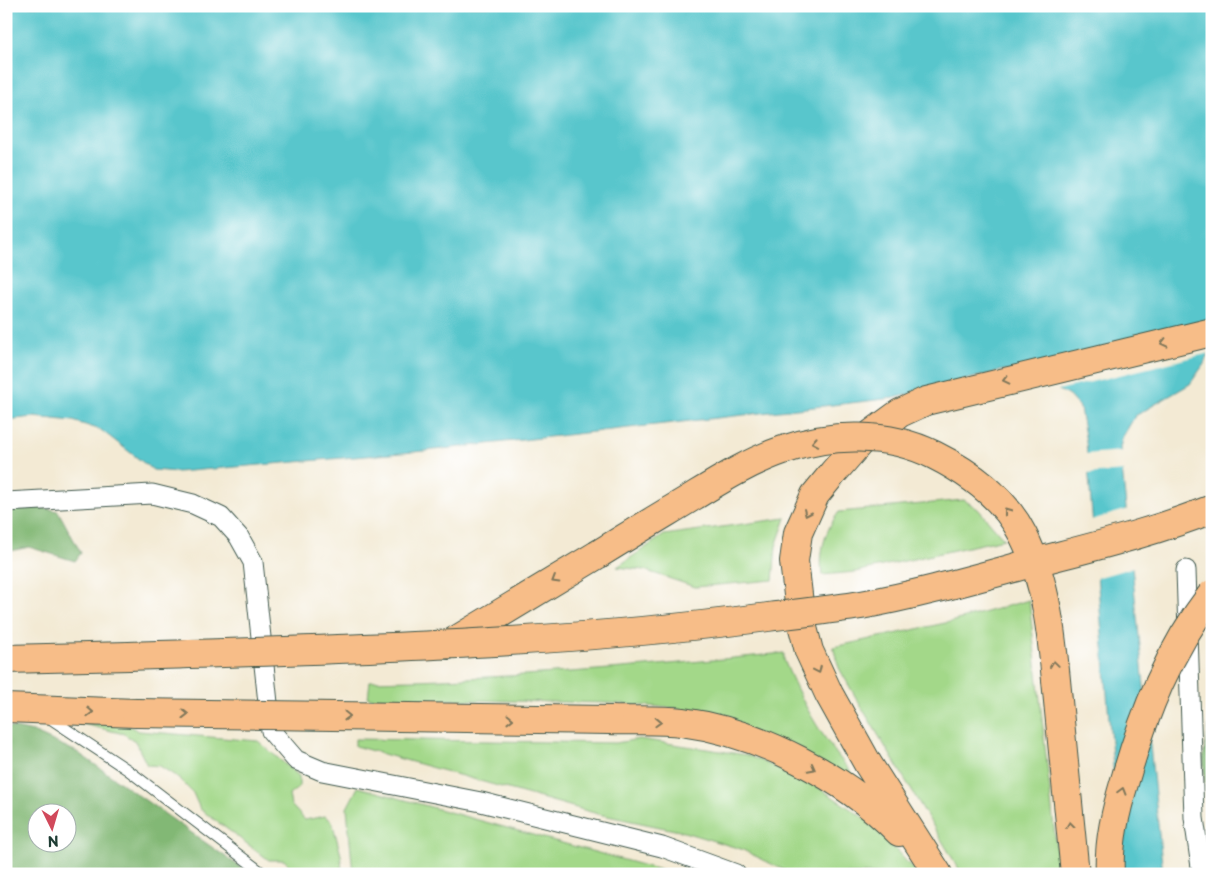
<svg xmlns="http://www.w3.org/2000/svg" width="1218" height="880" viewBox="0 0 1218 880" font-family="'Playpen Sans',sans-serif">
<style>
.green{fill:#a3d889;stroke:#618a5e}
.forest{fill:#82b875;stroke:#507a54;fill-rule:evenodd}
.water{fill:#59c6cc;stroke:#3c8280}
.pier{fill:#f3ead4}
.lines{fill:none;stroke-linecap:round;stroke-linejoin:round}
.service-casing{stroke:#3f574c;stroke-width:12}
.minor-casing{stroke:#3f574c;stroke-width:21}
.primary-casing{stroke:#3f574c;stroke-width:30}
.trunk-casing{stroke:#3f574c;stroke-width:30}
.service{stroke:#fff;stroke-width:10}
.minor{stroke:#fff;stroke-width:19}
.primary{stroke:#f7bd88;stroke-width:28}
.trunk{stroke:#f7bd88;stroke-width:28}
.primary-bridge-casing{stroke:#3f574c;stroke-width:30;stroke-linecap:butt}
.trunk-bridge-casing{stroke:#3f574c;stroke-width:30;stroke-linecap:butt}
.primary-bridge{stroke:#f7bd88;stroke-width:28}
.trunk-bridge{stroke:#f7bd88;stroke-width:28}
.oneway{stroke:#80775a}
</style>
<rect width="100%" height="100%" fill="#fff"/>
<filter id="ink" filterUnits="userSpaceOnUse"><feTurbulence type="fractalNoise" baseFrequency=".02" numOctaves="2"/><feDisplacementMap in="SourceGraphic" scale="10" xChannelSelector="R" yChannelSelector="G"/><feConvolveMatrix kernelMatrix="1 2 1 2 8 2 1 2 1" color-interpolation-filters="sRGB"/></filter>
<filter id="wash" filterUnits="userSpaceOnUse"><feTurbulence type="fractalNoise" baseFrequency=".0096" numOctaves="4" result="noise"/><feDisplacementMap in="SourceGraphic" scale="20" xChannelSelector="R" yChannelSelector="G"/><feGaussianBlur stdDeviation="1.12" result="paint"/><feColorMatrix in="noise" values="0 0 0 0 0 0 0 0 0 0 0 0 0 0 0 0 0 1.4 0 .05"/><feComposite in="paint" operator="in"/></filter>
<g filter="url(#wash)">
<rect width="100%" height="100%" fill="#f3ead4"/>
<path class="green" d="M 964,500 L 978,509 L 1004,539 L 855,572 L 822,575 C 819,552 825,530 839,512 Z
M 786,518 L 776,546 L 773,580 L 695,587 L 644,570 L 617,567 L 664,535 Z
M 1029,600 L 1059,874 L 962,874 L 859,703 L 839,668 L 833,647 L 950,622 Z
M 784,653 L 784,660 C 804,708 826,745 861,783 L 676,708 L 610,703 L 368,698 L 370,681 C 509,679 646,667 784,653 Z
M 75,722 L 129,726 L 139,731 L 258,741 L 299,776 L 299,787 L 289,795 L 291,805 L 305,820 L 325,816 L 332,821 L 341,855 L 342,874 L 297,874 L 284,860 L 269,860 L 200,809 L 193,793 L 177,777 L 160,766 L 147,765 L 135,741 L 124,734 Z
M 355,739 L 616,743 L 639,739 L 747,755 L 812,783 L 870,822 L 918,874 L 792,874 L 741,849 L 684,832 L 598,814 L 355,746 Z
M 358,787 L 675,874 L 353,874 L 347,808 Z"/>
<path class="forest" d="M 6,500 L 58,511 L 81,553 L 75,561 L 29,547 L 6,552 Z
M 1212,712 L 1212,864 L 1203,758 Z
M 6,726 L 33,732 L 77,752 L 250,874 L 6,874 ZM 38,812 L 68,812 L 68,842 L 38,842 Z"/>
<path class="water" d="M 6,6 L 1212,6 L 1212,341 L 1204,364 L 1190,384 L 1135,416 L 1122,438 L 1120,448 L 1163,874 L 1122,874 L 1086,442 L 1080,408 L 1069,396 L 1059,390 L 1004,370 L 894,398 L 425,451 L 177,472 L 153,470 L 101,430 L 73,421 L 34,417 L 6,420 Z"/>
<path class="pier" d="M 1212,325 L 1210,353 L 1054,391 L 1009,374 Z
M 1123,451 L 1125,471 L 1086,474 L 1085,454 Z
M 1129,509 L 1134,567 L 1096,578 L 1091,520 Z"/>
</g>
<g filter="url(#ink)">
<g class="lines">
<g class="service-casing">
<path id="service" d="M 48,717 L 128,770 L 264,874"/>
</g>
<g class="minor-casing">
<path id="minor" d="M 6,502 L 152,494 L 193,504 L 221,517 L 239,537 L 253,562 L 271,731 L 296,760 L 322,771 L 481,802 L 662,847 L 736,874
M 1186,570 L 1194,818 L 1202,874"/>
</g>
<g class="primary-casing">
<path id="primary" d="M 448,645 L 597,555
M 6,708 L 136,713
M 609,720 C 633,721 658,719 682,722 C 759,732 845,777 899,832
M 938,874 L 868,764 L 829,694 L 809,651 L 801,620 L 794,561 L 798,533 L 815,495 L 833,473 L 859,443 L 900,413 L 926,401 L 1212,332"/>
</g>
<g class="trunk-casing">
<path id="trunk" d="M 6,659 L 129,656"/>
</g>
<use href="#service" class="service"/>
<use href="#minor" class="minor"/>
<use href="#primary" class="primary"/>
<use href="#trunk" class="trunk"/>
<g class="primary-bridge-casing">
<path id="primary-bridge" d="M 597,555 C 629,535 661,516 694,496 C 722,479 751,461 783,450 C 831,433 888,432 934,455 C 970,473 1004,497 1023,535 C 1050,588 1053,652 1059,711 C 1064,765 1070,819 1075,874
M 136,713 L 609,720
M 1110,874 C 1108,842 1116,810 1125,780 C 1144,713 1169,650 1212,594"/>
</g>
<g class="trunk-bridge-casing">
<path id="trunk-bridge" d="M 129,656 C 342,649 556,645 768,617 C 798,613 830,610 861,605 C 922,594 983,576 1043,560 C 1100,545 1157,531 1212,509"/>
</g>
<use href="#primary-bridge" class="primary-bridge"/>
<use href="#trunk-bridge" class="trunk-bridge"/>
</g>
<defs><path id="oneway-chevron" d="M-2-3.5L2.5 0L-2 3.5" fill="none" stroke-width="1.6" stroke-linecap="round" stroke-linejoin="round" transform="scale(1.25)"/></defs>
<g class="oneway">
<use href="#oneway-chevron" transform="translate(1164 343) rotate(167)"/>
<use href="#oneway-chevron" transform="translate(1006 380) rotate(167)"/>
<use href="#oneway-chevron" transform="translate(815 442) rotate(169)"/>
<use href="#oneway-chevron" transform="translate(1007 511) rotate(-126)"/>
<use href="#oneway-chevron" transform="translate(807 513) rotate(114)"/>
<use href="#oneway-chevron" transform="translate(555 580) rotate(149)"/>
<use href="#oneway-chevron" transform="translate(1054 664) rotate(-98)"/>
<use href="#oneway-chevron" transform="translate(818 670) rotate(65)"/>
<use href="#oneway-chevron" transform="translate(90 712) rotate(2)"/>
<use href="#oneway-chevron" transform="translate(185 714) rotate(1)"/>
<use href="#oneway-chevron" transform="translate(347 716) rotate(1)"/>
<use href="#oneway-chevron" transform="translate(510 719) rotate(1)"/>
<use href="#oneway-chevron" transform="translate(658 722) rotate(2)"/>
<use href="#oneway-chevron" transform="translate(812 768) rotate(28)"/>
<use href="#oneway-chevron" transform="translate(1122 791) rotate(-74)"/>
<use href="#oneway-chevron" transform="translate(1070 825) rotate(-96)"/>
</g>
</g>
<rect width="1218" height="880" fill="none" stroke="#fff" stroke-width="25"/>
<g transform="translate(52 828) rotate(175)"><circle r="24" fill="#ffffff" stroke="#a5b1ae"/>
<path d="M0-4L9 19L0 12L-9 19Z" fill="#d1495b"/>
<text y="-8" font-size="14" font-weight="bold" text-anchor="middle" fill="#1f3d34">N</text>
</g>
</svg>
